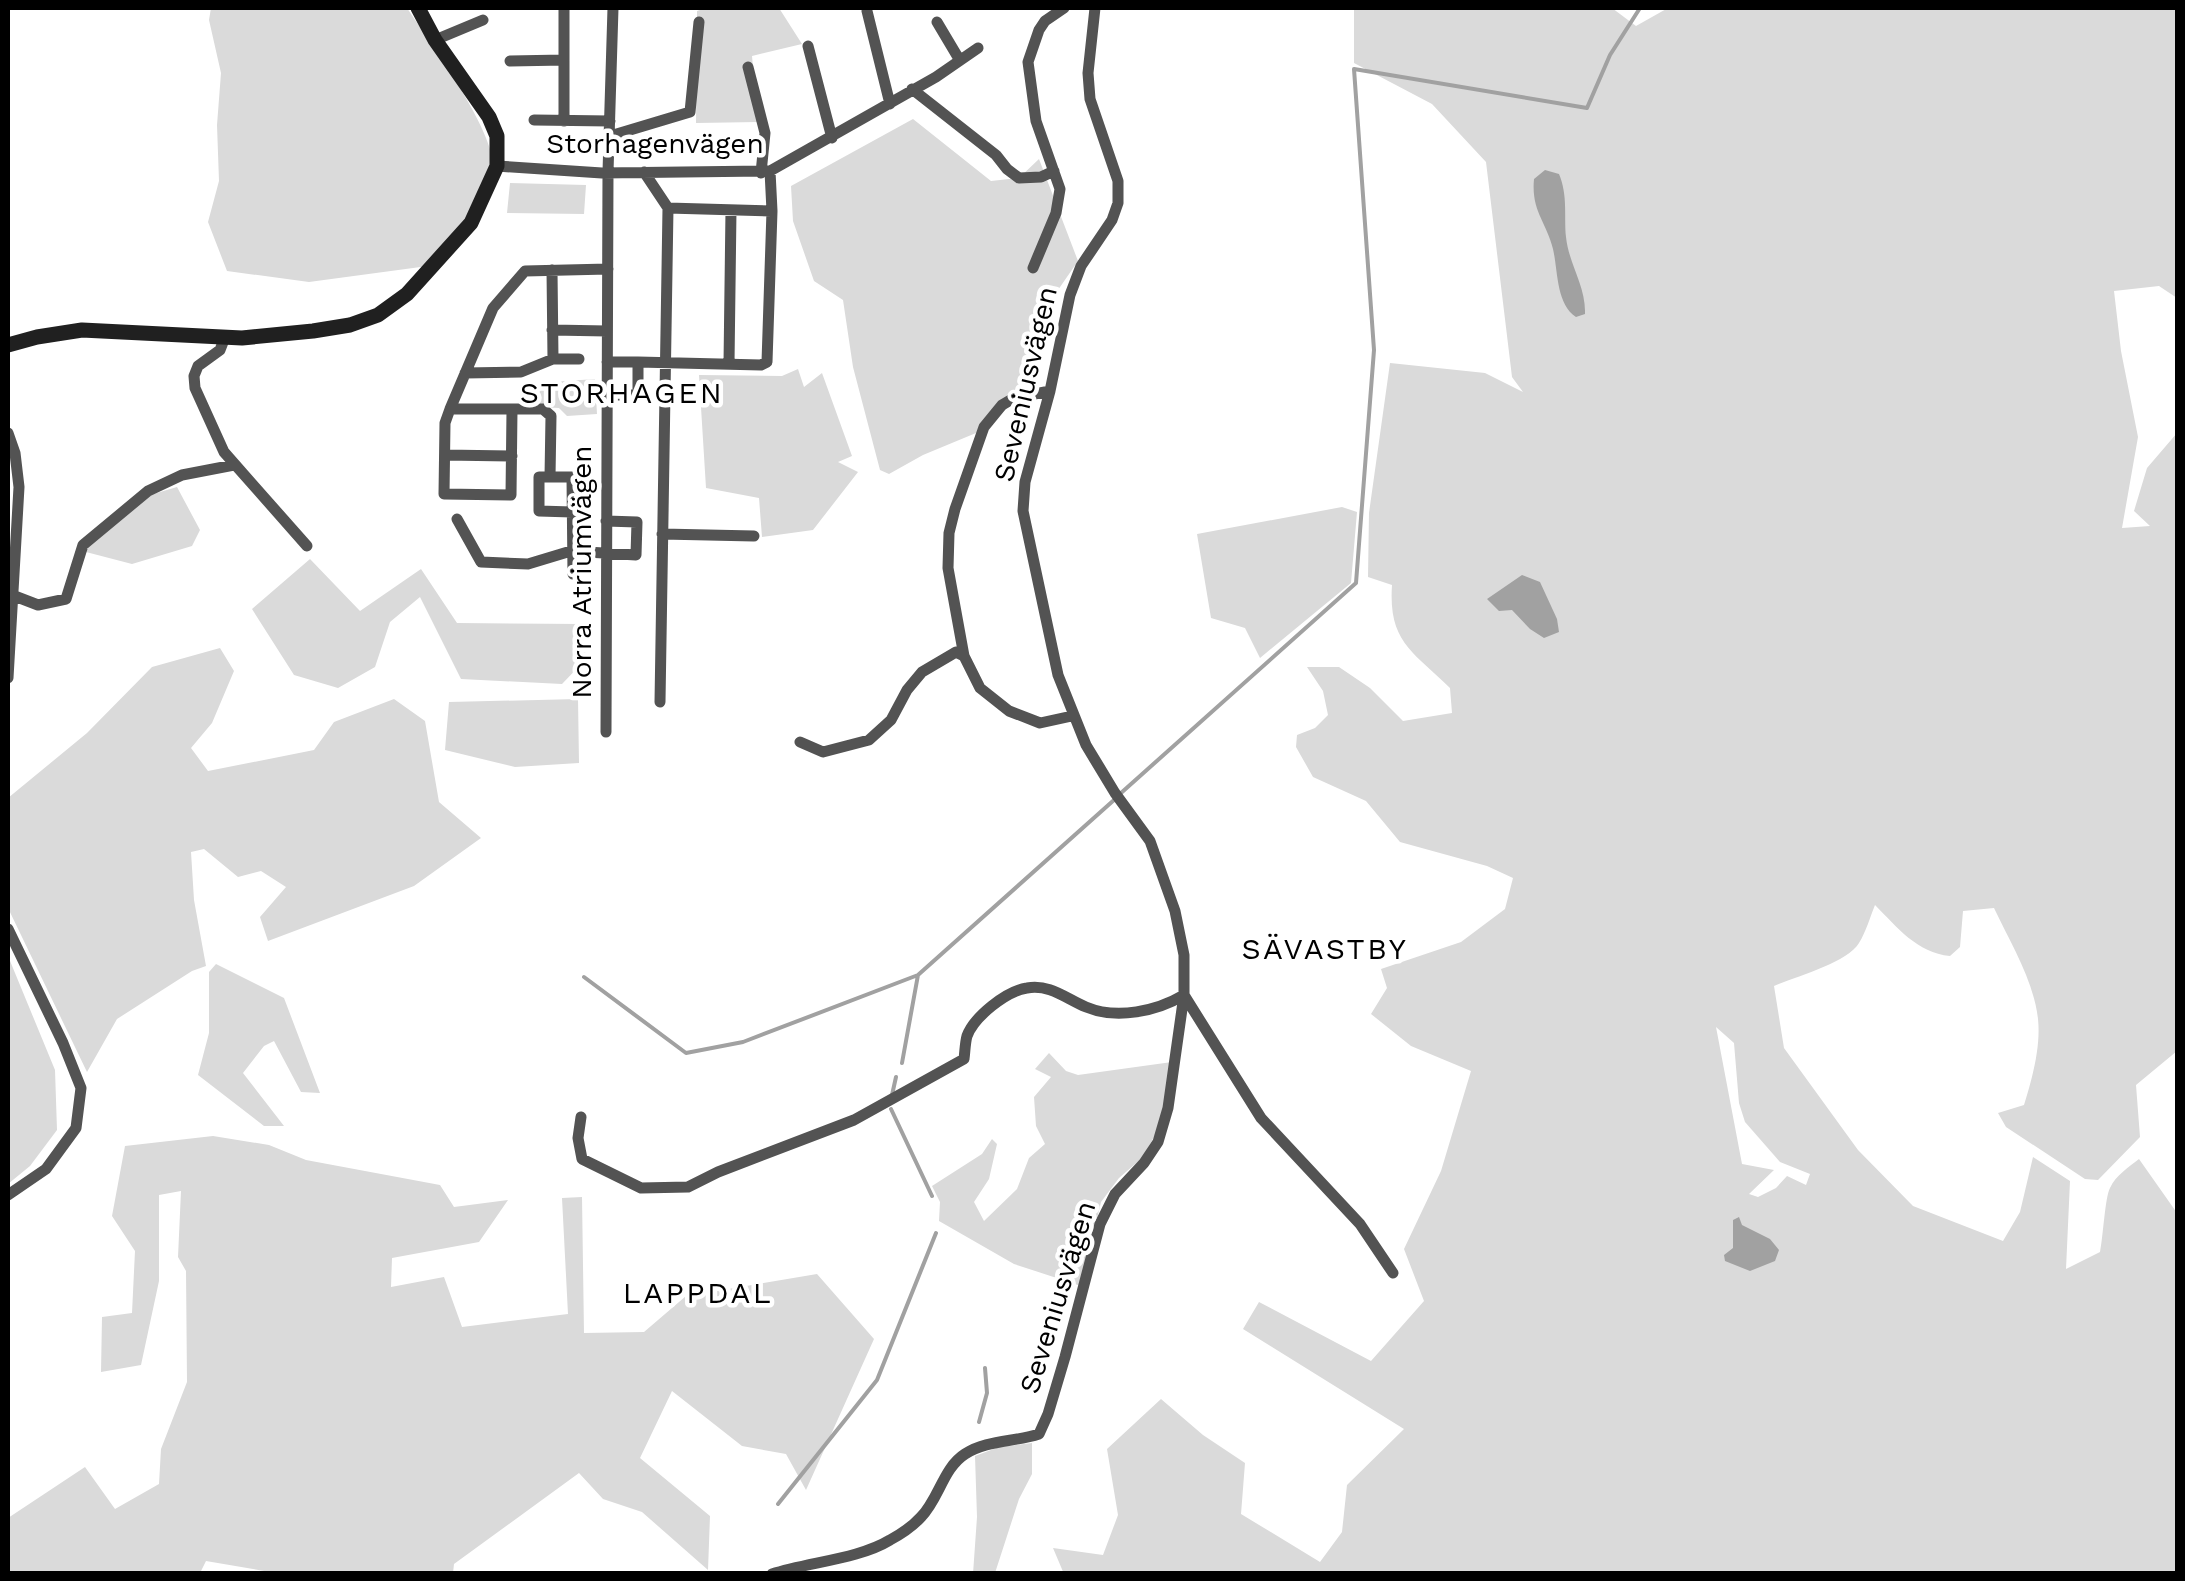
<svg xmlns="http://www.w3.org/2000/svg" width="2185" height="1581" viewBox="0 0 2185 1581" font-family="'Work Sans',sans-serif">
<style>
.green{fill:#dadada;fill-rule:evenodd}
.water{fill:#a1a1a1}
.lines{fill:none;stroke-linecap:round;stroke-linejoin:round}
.stream{stroke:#a1a1a1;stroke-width:4}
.street{stroke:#535353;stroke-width:11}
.secondary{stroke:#202020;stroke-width:15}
.labels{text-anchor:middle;stroke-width:9;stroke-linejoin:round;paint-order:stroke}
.street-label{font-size:28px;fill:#000;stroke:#fff}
.neighbourhood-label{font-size:30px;letter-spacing:2.5px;fill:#000;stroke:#fff}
</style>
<rect width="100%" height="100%" fill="#fff"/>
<path class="green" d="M 211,8 L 407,8 C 431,44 495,130 494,171 C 493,198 445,246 428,266 L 309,282 L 227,271 L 208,222 L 219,181 L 217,125 L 221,73 L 209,20 Z
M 706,8 L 779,8 L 802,44 L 752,56 L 758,122 L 696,123 L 697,11 Z
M 1354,8 L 1612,8 L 1636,26 L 1668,8 L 2177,8 L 2177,298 L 2159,286 L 2114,291 L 2121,351 L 2138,437 L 2122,528 L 2150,526 L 2134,511 L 2147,468 L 2177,433 L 2177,1051 L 2136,1085 L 2140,1137 L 2098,1180 L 2085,1179 L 2006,1127 L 1998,1113 L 2024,1105 C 2032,1079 2041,1047 2038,1019 C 2034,981 2010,942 1994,908 L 1963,911 L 1960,947 L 1950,956 C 1917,953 1897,927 1875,905 C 1870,917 1866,932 1859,943 C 1847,963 1797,976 1774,986 L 1784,1048 L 1858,1150 L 1913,1206 L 2003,1241 L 2020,1212 L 2033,1157 L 2070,1181 L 2066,1269 L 2100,1252 C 2103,1238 2105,1197 2110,1188 C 2116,1175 2129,1167 2139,1159 L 2177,1213 L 2177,1573 L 1064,1574 L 1053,1548 L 1103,1555 L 1118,1515 L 1107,1449 L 1161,1399 L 1203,1435 L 1245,1463 L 1241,1514 L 1320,1562 L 1342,1532 L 1347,1485 L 1404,1429 L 1243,1329 L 1259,1302 L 1371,1361 L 1424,1301 L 1404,1249 L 1441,1171 L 1471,1071 L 1411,1046 L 1371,1014 L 1387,988 L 1381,969 L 1461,942 L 1505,909 L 1513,878 L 1487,866 L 1400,842 L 1366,801 L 1313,777 L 1296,747 L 1297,735 L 1315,728 L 1328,715 L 1323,691 L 1307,667 L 1339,667 L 1370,688 L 1403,721 L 1452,713 L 1450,688 C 1414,652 1388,643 1392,585 L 1368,577 L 1369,513 L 1390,363 L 1485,373 L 1523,392 L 1512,377 L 1486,162 L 1432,104 L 1354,63 ZM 1716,1027 L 1734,1043 L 1739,1103 L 1745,1122 L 1780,1162 L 1810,1174 L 1806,1185 L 1787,1176 L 1776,1188 L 1758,1197 L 1749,1194 L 1774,1170 L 1742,1164 Z
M 913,119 L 991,181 L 1019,178 L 1039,159 L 1078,261 L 1058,290 L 1032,395 L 1010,406 L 976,433 L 923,455 L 889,474 L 880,470 L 853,367 L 843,300 L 814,281 L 793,221 L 791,186 Z
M 510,183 L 586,185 L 584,214 L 507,213 Z
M 798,369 L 804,387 L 822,373 L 852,456 L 838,462 L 858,472 L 813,530 L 762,537 L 759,498 L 706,488 L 699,375 L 782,376 Z
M 595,379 L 597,414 L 567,416 L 559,408 L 539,407 L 538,383 Z
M 177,487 L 200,530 L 192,546 L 132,564 L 86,552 L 90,543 L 150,495 Z
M 1342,507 L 1357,512 L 1351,583 L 1260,658 L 1245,628 L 1211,618 L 1197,534 Z
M 310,559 L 360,611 L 421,569 L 457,623 L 583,624 L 586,659 L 562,684 L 461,679 L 420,597 L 390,622 L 375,667 L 338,688 L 294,675 L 252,609 Z
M 220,648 L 234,671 L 212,723 L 191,748 L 208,771 L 314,750 L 334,722 L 394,699 L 425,721 L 439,802 L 481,838 L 414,886 L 268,941 L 260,917 L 286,887 L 261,871 L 238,877 L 204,849 L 191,852 L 194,900 L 206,966 L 192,971 L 117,1019 L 87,1072 L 8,908 L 8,798 L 87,733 L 152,667 Z
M 578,699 L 579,763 L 515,767 L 445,750 L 449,702 Z
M 8,956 L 55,1070 L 57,1130 L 30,1166 L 8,1184 Z
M 216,964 L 284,998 L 320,1093 L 301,1092 L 274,1041 L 264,1046 L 243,1073 L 284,1126 L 264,1126 L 198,1075 L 209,1033 L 209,972 Z
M 1049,1053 L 1066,1071 L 1078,1075 L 1172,1062 L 1161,1125 L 1142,1158 L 1119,1178 L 1101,1202 L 1081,1286 L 1014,1264 L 939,1221 L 940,1202 L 932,1186 L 982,1154 L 992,1139 L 997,1144 L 989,1179 L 974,1202 L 984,1221 L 1017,1189 L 1029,1158 L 1045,1144 L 1036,1126 L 1034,1097 L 1051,1077 L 1035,1069 Z
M 213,1136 L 269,1145 L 306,1160 L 440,1185 L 454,1207 L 508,1200 L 479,1242 L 392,1258 L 391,1287 L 444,1277 L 462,1327 L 568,1314 L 562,1198 L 582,1197 L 584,1333 L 644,1332 L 686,1296 L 817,1274 L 874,1339 L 806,1490 L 786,1454 L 742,1446 L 672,1391 L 640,1458 L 710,1516 L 708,1570 L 642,1512 L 603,1499 L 579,1473 L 454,1564 L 453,1573 L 276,1573 L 206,1561 L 200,1573 L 8,1573 L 8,1518 L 85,1467 L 115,1509 L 159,1484 L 161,1449 L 187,1382 L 186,1271 L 178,1257 L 181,1191 L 159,1195 L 159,1281 L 141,1365 L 101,1372 L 102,1317 L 132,1313 L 135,1251 L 112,1216 L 125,1146 Z
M 1032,1443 L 1032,1474 L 1019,1499 L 995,1573 L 973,1574 L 977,1517 L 975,1456 L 999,1447 Z"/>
<path class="water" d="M 1545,170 L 1559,174 C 1568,196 1564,215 1566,237 C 1569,265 1586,286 1585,314 L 1576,317 C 1556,304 1558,270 1553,249 C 1546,221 1531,211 1534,179 Z
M 1522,575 L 1540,582 L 1557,619 L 1559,632 L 1544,638 L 1530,629 L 1512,610 L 1499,611 L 1487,599 Z
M 1739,1217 L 1742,1225 L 1770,1239 L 1779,1250 L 1775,1261 L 1750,1271 L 1725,1261 L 1724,1255 L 1733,1248 L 1733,1220 Z"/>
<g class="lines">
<path class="stream" d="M 1121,793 L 1356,583 L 1374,350 L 1354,69 L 1587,108 L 1610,55 L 1640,8
M 584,977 L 686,1053 L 743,1042 L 918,975 L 1114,800
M 902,1063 L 918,975
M 892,1095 L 896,1077
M 891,1109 L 932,1196
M 979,1422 L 987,1393 L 985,1368
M 778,1504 L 877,1380 L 936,1233"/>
<path class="street" d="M 564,8 L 564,121
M 867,11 L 890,104
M 937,22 L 959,59
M 435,40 L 483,20
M 808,46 L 832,138
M 510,61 L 564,60
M 748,67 L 765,133 L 761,173
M 912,89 L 996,155 L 1007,169 L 1019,178 L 1041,177 L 1054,171
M 534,120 L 610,121
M 610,136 L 690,112 L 699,22
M 497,166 L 602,173 L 770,171 L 936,77 L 978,48
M 644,172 L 668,208 L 772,211 L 770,171
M 1033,268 L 1056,213 L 1060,189 L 1036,121 L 1028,62 L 1039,30 L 1045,21 L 1064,8
M 552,270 L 553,359
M 552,330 L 607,331
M 225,337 L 220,350 L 198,366 L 194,376 L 195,388 L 224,452 L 307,546
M 638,362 L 761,365 L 767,362 L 772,211
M 729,364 L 731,210
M 465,373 L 521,372 L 553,359 L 579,359
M 1050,391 L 1014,398 L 1002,405 L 984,427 L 955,509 L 949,533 L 948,568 L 964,656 L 980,688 L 1009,711 L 1040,723 L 1072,716
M 607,395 L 638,395 L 638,362 L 607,362
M 450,409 L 543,409 L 551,416 L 550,477
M 512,410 L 511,495 L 444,494 L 445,423 L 450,409 L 493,308 L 525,271 L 608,269
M 8,433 L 15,453 L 19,487 L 8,678
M 445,455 L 512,456
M 572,512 L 539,511 L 539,477 L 572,477 L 573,574
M 457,519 L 481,562 L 528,564 L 571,551 L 636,555 L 637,522 L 606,521
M 662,534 L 754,536
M 12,595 L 38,605 L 66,599 L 83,545 L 148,491 L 182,475 L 234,465
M 660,702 L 668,208
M 606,732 L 608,172 L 613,8
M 800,742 L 823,752 L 869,740 L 891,720 L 907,690 L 922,672 L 956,652 L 964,656
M 8,929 L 63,1043 L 81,1088 L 76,1128 L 46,1169 L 8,1195
M 581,1117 L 578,1138 L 582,1159 L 641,1188 L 688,1187 L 718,1172 L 854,1120 L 964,1059 C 965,1052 965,1043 967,1036 C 974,1017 1006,991 1027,988 C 1051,984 1066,999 1086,1007 C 1117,1020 1157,1011 1184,995 L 1261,1118 L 1360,1224 L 1393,1273
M 772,1574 C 809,1562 859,1559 890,1540 C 901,1534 913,1526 921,1517 C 939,1499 943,1468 965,1454 C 986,1440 1015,1442 1039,1434 L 1048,1414 L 1065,1357 L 1100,1224 L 1115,1194 L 1144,1163 L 1158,1142 L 1168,1108 L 1184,995 L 1184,955 L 1175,911 L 1150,841 L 1115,793 L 1086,745 L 1058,675 L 1023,511 L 1025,482 L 1050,391 L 1070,295 L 1081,266 L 1112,220 L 1118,203 L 1118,181 L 1090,99 L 1088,73 L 1095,8"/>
<path class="secondary" d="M 8,345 L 37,337 L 82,330 L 242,338 L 313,331 L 350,325 L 378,315 L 407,294 L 471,223 L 497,166 L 497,136 L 489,117 L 435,40 L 418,8"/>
</g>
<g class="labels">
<g class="street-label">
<text x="655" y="153">Storhagenvägen</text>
<text transform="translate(1025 384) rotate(-77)" y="10">Seveniusvägen</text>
<text transform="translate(581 572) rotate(-90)" y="10">Norra Atriumvägen</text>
<text transform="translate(1057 1297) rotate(-73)" y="10">Seveniusvägen</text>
</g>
<g class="neighbourhood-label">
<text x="622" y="403">STORHAGEN</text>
<text x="1325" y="959">SÄVASTBY</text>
<text x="698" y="1303">LAPPDAL</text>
</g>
</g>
<rect width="2185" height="1581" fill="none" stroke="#000000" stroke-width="20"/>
</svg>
